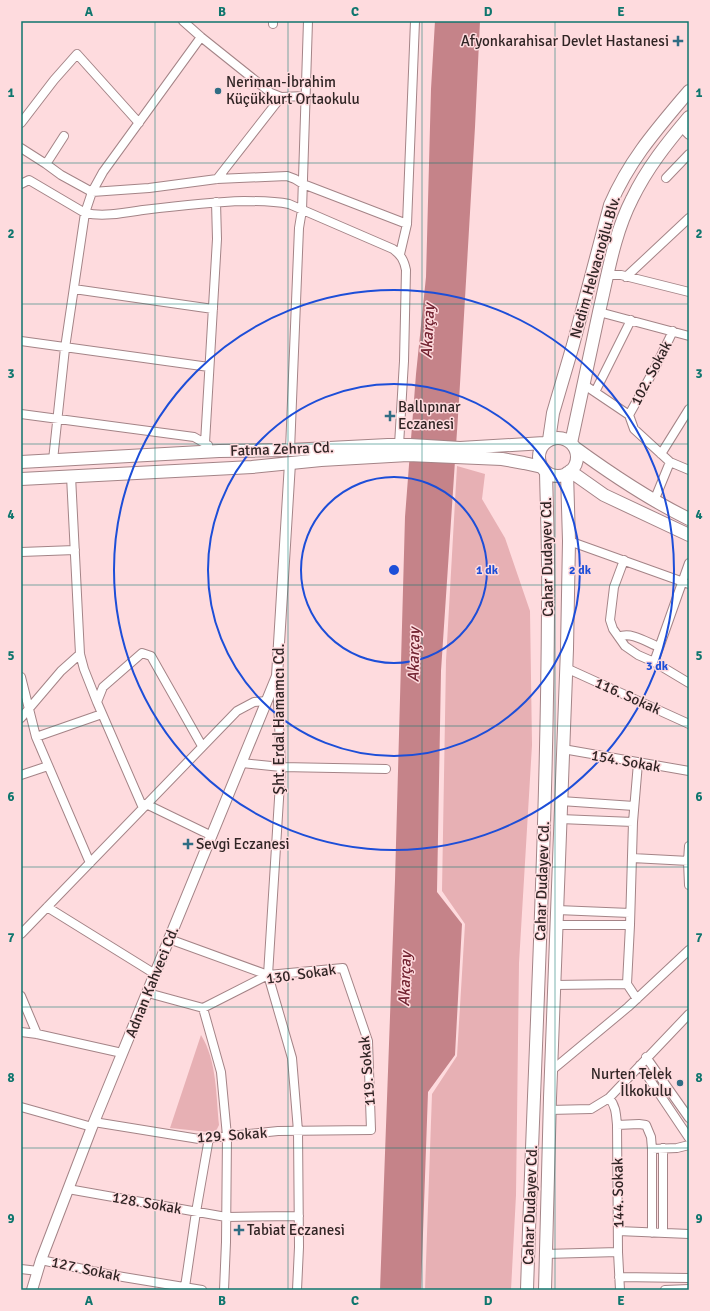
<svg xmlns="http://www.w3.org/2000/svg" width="710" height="1311" viewBox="0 0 710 1311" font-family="Signika,sans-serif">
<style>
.green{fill:#e7b0b4}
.water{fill:#c58389}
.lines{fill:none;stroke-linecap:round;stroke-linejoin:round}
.minor-casing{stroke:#a48487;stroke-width:10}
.tertiary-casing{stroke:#a48487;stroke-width:12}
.secondary-casing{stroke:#a48487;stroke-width:14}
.minor{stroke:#fff;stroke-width:8}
.tertiary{stroke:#fff;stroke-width:10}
.secondary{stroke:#fff;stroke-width:12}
.grid{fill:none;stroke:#0f766e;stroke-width:1;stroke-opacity:0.55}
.ring{fill:none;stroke:#1d4ed8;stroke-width:2}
.poi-dot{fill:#306d84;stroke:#fedbde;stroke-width:1.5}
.labels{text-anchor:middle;stroke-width:3;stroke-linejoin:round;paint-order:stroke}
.poi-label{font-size:15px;fill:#312525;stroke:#fedbde;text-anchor:start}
.street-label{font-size:15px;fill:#312525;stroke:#fedbde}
.water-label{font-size:16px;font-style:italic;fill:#722331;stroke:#fedbde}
.centre{fill:#1d4ed8;stroke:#fedbde;stroke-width:2}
.ring-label{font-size:12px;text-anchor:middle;font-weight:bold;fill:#1d4ed8;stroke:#fedbde;stroke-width:3;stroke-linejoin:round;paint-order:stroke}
.neatline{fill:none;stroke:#0f766e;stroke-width:1.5}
.grid-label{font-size:13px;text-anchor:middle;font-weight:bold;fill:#0f766e}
</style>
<rect width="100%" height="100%" fill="#fedbde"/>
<path class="green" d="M 457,466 L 485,474 L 482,499 L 505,538 L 530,611 L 532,745 L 519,963 L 516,1195 L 511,1290 L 425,1290 L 432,1094 L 457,1056 L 465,924 L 442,891 L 446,661 Z
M 201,1035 C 217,1061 216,1095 219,1125 L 216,1131 L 208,1132 L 170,1128 Z"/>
<path class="water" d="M 435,21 L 480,21 L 475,127 L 459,401 L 441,671 L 437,892 L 462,924 L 455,1055 L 428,1092 L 421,1290 L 380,1290 L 395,880 L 405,517 L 416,374 L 426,277 L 431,89 Z"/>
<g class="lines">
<g class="minor-casing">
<path id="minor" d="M 183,21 L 201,37 L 271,93 L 281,97 L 305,96
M 273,24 L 273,21
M 21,123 L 54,80 L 77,54 L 139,123
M 681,127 L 689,135
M 64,136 L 46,164 L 61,175 L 92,192 L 149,188 L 217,179 L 287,176 L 295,179 L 303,184 L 407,224
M 21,148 L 46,164
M 666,178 L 689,154
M 217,179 L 281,97
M 21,184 L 29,180 L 85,213 C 103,217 124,213 143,210 C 176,206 210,202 244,201 C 259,201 274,201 289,204 L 393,249 C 401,255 404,260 406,270 L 404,361 L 399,445
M 400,254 L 407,224 L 415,21
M 607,275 L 621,275 L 689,292
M 626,277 L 689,218
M 74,289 L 213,309
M 599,312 L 689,336
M 21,341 L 209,367
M 583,384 L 629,415 L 634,429 L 670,462 L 689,470
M 595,392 L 631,320
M 21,414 L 194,437 L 208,445
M 629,415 L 655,368 L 673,331
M 205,443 L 217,239 L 216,202
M 290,450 L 299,228 L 302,210 L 308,21
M 661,454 L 689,409
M 53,460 L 65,348 L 85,213 L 92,192 L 103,172 L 201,37
M 71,476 L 80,654 L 84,669 L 97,702
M 654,501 L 670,462
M 569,541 L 689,584
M 21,552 L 75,550
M 624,560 L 614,587 L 610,620 L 613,629 L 625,646 L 638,655 L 654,662
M 689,563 L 654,662 L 689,683
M 619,637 C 631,631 648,643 659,647
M 566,668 L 689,724
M 21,677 L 36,737 L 90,863
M 277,679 L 281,767 L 268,975 L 292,1058 L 298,1131 L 299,1247 L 297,1290
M 21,718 L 61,671 L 80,654
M 36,737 L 102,714
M 563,749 L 689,771
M 242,763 L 281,767 L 386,769
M 21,775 L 48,766
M 561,801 L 634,806
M 146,804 L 212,836
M 143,808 L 97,702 L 103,687 L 142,653 L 151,656 L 202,746
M 560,819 L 633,822
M 689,846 L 688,861 L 689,885
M 632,858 L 689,861
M 47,907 L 155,974
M 557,910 L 630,913
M 556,925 L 630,925
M 21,934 L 237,711 L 254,702 L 267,701
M 169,939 L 268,975
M 627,984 L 637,999
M 554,985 L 627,984 L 630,925 L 633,822 L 638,763
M 21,996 L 37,1034
M 203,1008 L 221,1072 L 227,1136 L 226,1242 L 224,1290
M 21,1032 L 37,1034 L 122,1053
M 646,1057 L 689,1118
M 640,1065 L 689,1138
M 551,1071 L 628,1007 L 689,950
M 609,1098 C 616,1106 616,1114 617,1125 L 618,1252 L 620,1290
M 21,1107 L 92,1127
M 549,1110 L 591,1109 L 609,1098 L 689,1014
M 94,1122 L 199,1139 L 278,1131 L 371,1130 L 368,1041 L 343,968 L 268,975 L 203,1008 L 148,993
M 617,1125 L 639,1124 L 646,1125 L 651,1137 L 652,1149 L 677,1148 L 689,1145
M 68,1189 L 226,1217 L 299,1216
M 618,1231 L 689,1234
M 652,1233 L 652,1149
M 663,1233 L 663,1148
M 545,1254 L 618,1252
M 41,1260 L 111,1275 L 202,1290
M 21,1269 L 38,1271
M 619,1277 L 689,1278
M 185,1287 L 196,1212 L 209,1138
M 665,1290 L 689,1289"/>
</g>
<g class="tertiary-casing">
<path id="tertiary" d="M 32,1290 L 41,1260 L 92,1127 L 277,676 L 290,463"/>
</g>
<g class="secondary-casing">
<path id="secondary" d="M539 457a19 19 0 1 1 38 0a19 19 0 1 1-38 0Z
M 549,440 L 553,413 L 573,345 L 610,205 C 630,159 657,129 689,91
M 571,443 C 580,399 590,356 599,312 C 608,274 614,234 632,199 C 647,168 667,143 689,117
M 574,447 C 611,474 648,499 689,519
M 21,462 L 219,451 L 290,450 L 388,445 L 410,445 L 460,448 L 544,443
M 570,471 L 604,495 L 689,535
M 21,479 L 252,467 L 321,460 L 408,455 L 502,459 L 524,463 L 542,467
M 527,1290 C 534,1063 547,835 548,608 C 549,563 547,517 546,472
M 545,1290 L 550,1098 L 567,649 L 569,541 L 567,473"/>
</g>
<use href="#minor" class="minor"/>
<use href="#tertiary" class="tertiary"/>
<use href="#secondary" class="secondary"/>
</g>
<path class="grid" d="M 155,21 L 155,1290M 288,21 L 288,1290M 422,21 L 422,1290M 555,21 L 555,1290M 21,163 L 689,163M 21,304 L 689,304M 21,444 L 689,444M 21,585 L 689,585M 21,726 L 689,726M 21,867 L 689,867M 21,1007 L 689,1007M 21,1148 L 689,1148"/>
<g class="ring">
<circle cx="394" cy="570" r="93"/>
<circle cx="394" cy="570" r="186"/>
<circle cx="394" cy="570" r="280"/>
</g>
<g class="poi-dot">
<path d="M676 35h4v4h4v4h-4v4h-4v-4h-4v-4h4z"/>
<circle cx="218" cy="91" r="4"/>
<path d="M388 410h4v4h4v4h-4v4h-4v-4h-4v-4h4z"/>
<path d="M186 838h4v4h4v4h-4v4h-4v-4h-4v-4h4z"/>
<circle cx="680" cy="1083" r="4"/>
<path d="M237 1224h4v4h4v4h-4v4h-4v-4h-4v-4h4z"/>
</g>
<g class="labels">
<g class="poi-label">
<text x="669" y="46" text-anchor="end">Afyonkarahisar Devlet Hastanesi</text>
<text x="226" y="87">Neriman-İbrahim<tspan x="226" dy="17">Küçükkurt Ortaokulu</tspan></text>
<text x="398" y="412">Ballıpınar<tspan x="398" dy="17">Eczanesi</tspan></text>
<text x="196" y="849">Sevgi Eczanesi</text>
<text x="672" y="1079" text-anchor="end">Nurten Telek<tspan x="672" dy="17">İlkokulu</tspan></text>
<text x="247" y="1235">Tabiat Eczanesi</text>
</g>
<g class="street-label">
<text transform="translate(595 267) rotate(-74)" y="5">Nedim Helvacıoğlu Blv.</text>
<text transform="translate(651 373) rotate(-62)" y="5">102. Sokak</text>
<text transform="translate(282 449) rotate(-2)" y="5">Fatma Zehra Cd.</text>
<text transform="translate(547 557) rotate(-91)" y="5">Cahar Dudayev Cd.</text>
<text transform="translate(628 696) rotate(24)" y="5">116. Sokak</text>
<text transform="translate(279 719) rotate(-90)" y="5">Şht. Erdal Hamamcı Cd.</text>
<text transform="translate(626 761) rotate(10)" y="5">154. Sokak</text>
<text transform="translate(542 881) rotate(-88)" y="5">Cahar Dudayev Cd.</text>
<text transform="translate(301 974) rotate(-8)" y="5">130. Sokak</text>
<text transform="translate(152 982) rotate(-68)" y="5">Adnan Kahveci Cd.</text>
<text transform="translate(367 1071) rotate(-95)" y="5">119. Sokak</text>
<text transform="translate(232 1135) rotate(-4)" y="5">129. Sokak</text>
<text transform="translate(618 1193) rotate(-91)" y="5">144. Sokak</text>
<text transform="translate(147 1203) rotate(10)" y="5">128. Sokak</text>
<text transform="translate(530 1205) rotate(-88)" y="5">Cahar Dudayev Cd.</text>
<text transform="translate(86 1269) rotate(12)" y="5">127. Sokak</text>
</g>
<g class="water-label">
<text transform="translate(427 331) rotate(-87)" y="6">Akarçay</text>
<text transform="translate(413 655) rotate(-89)" y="6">Akarçay</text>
<text transform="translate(404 979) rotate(-88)" y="6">Akarçay</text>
</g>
</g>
<circle cx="394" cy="570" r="6" class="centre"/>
<g class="ring-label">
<text x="487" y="574">1 dk</text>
<text x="580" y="574">2 dk</text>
<text x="657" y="670">3 dk</text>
</g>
<rect width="710" height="1311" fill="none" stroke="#fedbde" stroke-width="44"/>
<rect x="22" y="22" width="666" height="1267" class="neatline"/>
<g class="grid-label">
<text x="89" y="16">A</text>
<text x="222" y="16">B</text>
<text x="355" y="16">C</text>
<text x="488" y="16">D</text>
<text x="621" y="16">E</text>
<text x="11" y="97">1</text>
<text x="699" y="97">1</text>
<text x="11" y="238">2</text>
<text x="699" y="238">2</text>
<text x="11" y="378">3</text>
<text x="699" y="378">3</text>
<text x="11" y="519">4</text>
<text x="699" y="519">4</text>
<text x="11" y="660">5</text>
<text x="699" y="660">5</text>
<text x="11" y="801">6</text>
<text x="699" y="801">6</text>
<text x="11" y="942">7</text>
<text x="699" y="942">7</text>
<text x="11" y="1082">8</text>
<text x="699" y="1082">8</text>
<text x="11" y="1223">9</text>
<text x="699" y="1223">9</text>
<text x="89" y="1305">A</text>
<text x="222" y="1305">B</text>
<text x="355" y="1305">C</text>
<text x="488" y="1305">D</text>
<text x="621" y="1305">E</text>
</g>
</svg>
